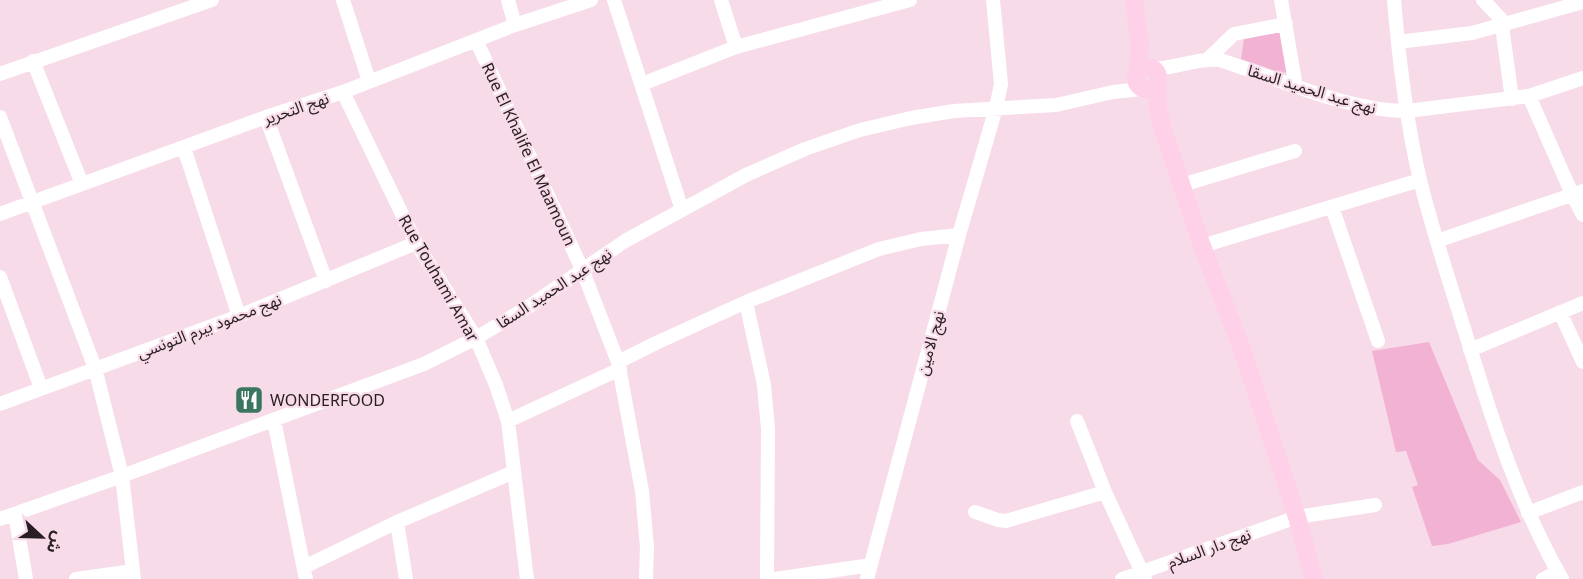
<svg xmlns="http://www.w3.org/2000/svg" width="1583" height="579" viewBox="0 0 1583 579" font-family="'Noto Sans','Noto Sans Arabic',sans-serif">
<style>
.green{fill:#f2b2d3}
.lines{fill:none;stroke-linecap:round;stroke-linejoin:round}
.minor{stroke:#fff;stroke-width:14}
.major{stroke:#fed1e9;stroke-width:18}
.labels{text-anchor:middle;stroke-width:4.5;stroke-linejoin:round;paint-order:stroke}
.street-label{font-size:16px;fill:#281e23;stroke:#f8dbe9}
.poi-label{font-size:16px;fill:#281e23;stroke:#f8dbe9;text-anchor:start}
</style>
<rect width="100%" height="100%" fill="#f8dbe9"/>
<path class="green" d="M 1280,32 L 1287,72 L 1282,73 L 1241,59 L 1244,38 Z
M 1429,342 L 1478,460 L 1500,480 L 1521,522 L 1448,544 L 1432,546 L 1412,487 L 1418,485 L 1406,451 L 1396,452 L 1372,351 Z"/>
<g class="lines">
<path class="minor" d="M 343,0 L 369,81
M 508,0 L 515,25
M 614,0 L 682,210
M 721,0 L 736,47
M 1281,0 L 1296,87
M 1394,0 C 1399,60 1406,121 1420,180 C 1433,233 1451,286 1467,338 C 1492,420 1519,504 1562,579
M 1483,0 L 1501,19 L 1512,99
M 476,40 L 582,269 L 618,362 L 642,491 L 647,547 L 646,579
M 1398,42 L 1472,33 L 1583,2
M 1208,59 L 1234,34 L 1286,24
M 33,61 L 82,184
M 1153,69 C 1176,68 1197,58 1220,60 C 1276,78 1348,111 1407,111 L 1529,96 L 1583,78
M 0,74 L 212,0
M 642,84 L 736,47 L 910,0
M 343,92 L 416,243 L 476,338 L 496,385 L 508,421 L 527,579
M 1529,96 L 1572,194 L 1583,215
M 0,117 L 95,368 L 122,476 L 134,579
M 266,117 L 326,281
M 184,148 L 239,316
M 1182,185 L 1295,151
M 1332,207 L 1378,341
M 0,214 L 266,117 L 343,92 L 515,25 L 591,0
M 1437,241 L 1583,191
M 1202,246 L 1420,180
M 0,277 L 41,388
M 746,302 L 764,385 L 768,429 L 767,579
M 1560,312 L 1583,362
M 1470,350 L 1583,303
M 618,362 L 656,343 L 746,302 L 879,249 L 921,239 L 959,235
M 0,404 L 239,316 L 416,243
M 274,420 L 306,579
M 508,421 L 620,369
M 1077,421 L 1105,492 L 1145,579
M 975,512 L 998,520 L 1006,521 L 1105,492
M 1528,513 L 1583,492
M 15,514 L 26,579
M 0,519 L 122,476 L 424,364 L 476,338 L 531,305 L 625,241 L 746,175 L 805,149 L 860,130 L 911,118 L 954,111 L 1056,105 L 1113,92 L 1142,89
M 397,522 L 406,579
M 304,567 L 397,522 L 514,472
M 76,579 L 133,571
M 775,579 L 871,565
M 867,579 L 959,235 L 996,108 L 1001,84 L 993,0
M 1122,579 L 1297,517 L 1375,505
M 1543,579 L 1558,572"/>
<path class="major" d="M 1134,0 L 1140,48 L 1137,73
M1136 78a11 11 0 1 1 22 0a11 11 0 1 1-22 0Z
M 1157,83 L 1158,108 L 1163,130 L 1202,246 L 1243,352 L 1297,517 L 1314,579"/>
</g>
<defs>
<g id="restaurant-square" transform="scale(1.5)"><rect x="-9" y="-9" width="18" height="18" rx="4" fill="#3b7660" stroke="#f8dbe9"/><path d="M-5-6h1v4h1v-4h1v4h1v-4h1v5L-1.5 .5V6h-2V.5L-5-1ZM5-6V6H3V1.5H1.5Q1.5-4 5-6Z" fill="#fff"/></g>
</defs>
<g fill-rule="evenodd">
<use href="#restaurant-square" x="249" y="400"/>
</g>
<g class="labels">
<g class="street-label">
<text transform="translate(1312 89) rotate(17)" y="6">نهج عبد الحميد السقا</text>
<text transform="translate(296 108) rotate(-19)" y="6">نهج التحرير</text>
<text transform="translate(529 154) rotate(65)" y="6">Rue El Khalife El Maamoun</text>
<text transform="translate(439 278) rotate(60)" y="6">Rue Touhami Amar</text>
<text transform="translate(554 288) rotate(-33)" y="6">نهج عبد الحميد السقا</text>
<text transform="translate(209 326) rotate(-21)" y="6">نهج محمود بيرم التونسي</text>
<text transform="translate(930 343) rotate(-75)" y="6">نهج الامين</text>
<text transform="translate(1209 548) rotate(-20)" y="6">نهج دار السلام</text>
</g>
<g class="poi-label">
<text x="270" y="406">WONDERFOOD</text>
</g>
</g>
<g transform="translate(42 537) rotate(112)" stroke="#f8dbe9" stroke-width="4.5" paint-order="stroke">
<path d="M0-4.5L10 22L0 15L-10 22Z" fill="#281e23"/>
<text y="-9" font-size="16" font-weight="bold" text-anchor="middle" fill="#281e23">ش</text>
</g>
</svg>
